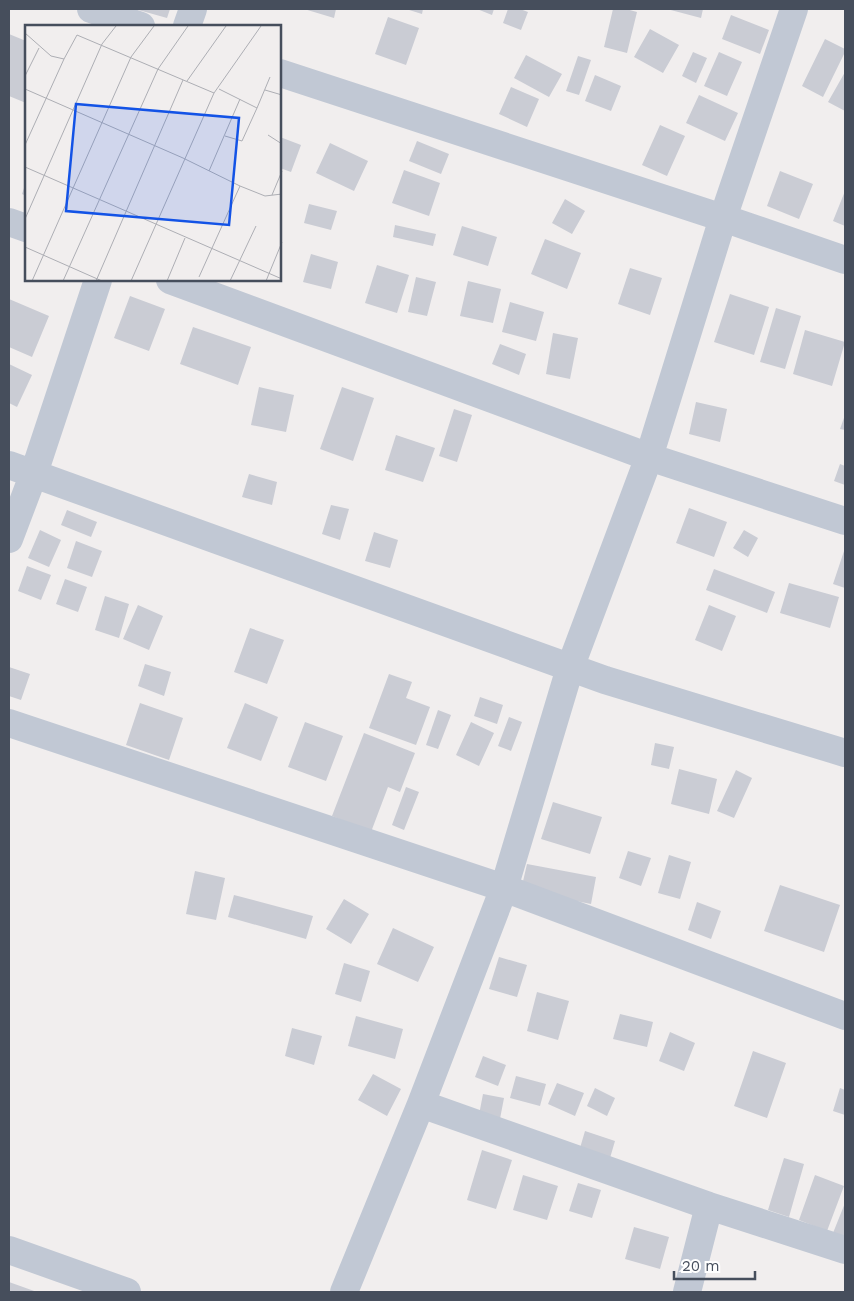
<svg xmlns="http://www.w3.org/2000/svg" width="854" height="1301" viewBox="0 0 854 1301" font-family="'Work Sans',sans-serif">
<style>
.building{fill:#caccd4}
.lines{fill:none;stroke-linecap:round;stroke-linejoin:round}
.street{stroke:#c1c8d4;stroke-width:28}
.inset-road{fill:none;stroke:#adaeb4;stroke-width:1}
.view{fill:#1353e6;fill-opacity:0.15;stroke:#1353e6;stroke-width:2.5}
.inset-edge{fill:none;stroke:#464e5c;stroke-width:2.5}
</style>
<rect width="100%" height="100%" fill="#f1eeee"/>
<path class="building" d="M 135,9 L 170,9 L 167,18 Z
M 304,9 L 336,9 L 334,18 Z
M 406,9 L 423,9 L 422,14 Z
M 477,9 L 494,9 L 492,15 Z
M 508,9 L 520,9 L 528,12 L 521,30 L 503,23 Z
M 613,9 L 626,9 L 637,12 L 627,53 L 604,47 Z
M 667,9 L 703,9 L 701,18 Z
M 731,15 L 769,30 L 760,54 L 722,39 Z
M 388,17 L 419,28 L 406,65 L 375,54 Z
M 650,29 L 679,45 L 663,73 L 634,57 Z
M 9,34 L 26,41 L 26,103 L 9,96 Z
M 825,39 L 845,49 L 845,52 L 823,97 L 802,86 Z
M 693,52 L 707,58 L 696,83 L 682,76 Z
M 719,52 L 742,62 L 727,96 L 704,86 Z
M 526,55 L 562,74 L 549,97 L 514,78 Z
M 578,56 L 591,60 L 579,95 L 566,91 Z
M 845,72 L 845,111 L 828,102 Z
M 595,75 L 621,86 L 611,111 L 585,101 Z
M 511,87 L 539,99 L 527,127 L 499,114 Z
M 699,95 L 738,113 L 725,141 L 686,123 Z
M 660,125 L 685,136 L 667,176 L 642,165 Z
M 280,137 L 301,145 L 291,172 L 280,168 Z
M 417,141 L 449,154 L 441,174 L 409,161 Z
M 330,143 L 368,161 L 354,191 L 316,173 Z
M 404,170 L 440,183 L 429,216 L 392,203 Z
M 780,171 L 813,184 L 799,219 L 767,206 Z
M 26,182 L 26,196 L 22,194 Z
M 845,191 L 845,226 L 833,221 Z
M 565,199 L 585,211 L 572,234 L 552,223 Z
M 309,204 L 337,211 L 331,230 L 304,223 Z
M 395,225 L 436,234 L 433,246 L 393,237 Z
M 462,226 L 497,237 L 488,266 L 453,255 Z
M 545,239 L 581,253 L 567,289 L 531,274 Z
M 311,254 L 338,262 L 331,289 L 303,282 Z
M 377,265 L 409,275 L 397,313 L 365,303 Z
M 630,268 L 662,278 L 650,315 L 618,304 Z
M 416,277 L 436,282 L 427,316 L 408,312 Z
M 468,281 L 501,289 L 493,323 L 460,316 Z
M 730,294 L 769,307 L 754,355 L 714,342 Z
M 130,296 L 165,309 L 149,351 L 114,338 Z
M 9,299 L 49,316 L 32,357 L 9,347 Z
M 510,302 L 544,312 L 536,341 L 502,332 Z
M 776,308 L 801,316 L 785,369 L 760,362 Z
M 193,327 L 251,347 L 238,385 L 180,364 Z
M 805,330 L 845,342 L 832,386 L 793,374 Z
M 553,333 L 578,338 L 570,379 L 546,374 Z
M 500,344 L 526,354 L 519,375 L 492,364 Z
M 9,364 L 32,375 L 17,407 L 9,403 Z
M 259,387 L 294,395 L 286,432 L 251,425 Z
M 342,387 L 374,398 L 353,461 L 320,449 Z
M 696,402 L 727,409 L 720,442 L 689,434 Z
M 454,409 L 472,415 L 457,462 L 439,456 Z
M 845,415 L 845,430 L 840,429 Z
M 396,435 L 435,448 L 423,482 L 385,470 Z
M 840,464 L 845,466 L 845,485 L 834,481 Z
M 249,474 L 277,482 L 272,505 L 242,497 Z
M 331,505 L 349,509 L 340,540 L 322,534 Z
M 689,508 L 727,522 L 714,557 L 676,543 Z
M 67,510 L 97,522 L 91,537 L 61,525 Z
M 40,530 L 61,540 L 49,567 L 28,558 Z
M 744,530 L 758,538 L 748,557 L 733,548 Z
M 374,532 L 398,540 L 390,568 L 365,561 Z
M 76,541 L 102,551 L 92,577 L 67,568 Z
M 845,548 L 845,588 L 833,584 Z
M 27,566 L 51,575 L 41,600 L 18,591 Z
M 714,569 L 775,592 L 767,613 L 706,590 Z
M 65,579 L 87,587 L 78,612 L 56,604 Z
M 789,583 L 839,597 L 830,628 L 780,613 Z
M 105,596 L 129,604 L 119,638 L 95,630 Z
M 138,605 L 163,616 L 149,650 L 123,639 Z
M 709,605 L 736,616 L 722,651 L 695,640 Z
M 250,628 L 284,640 L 267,684 L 234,672 Z
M 145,664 L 171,672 L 164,696 L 138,686 Z
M 9,667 L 30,674 L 21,700 L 9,696 Z
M 389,674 L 412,682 L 406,698 L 430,707 L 416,745 L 369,728 Z
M 480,697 L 503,705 L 497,724 L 474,716 Z
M 140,703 L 183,718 L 169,760 L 126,745 Z
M 245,703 L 278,717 L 261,761 L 227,748 Z
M 438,710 L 451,715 L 438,749 L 426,745 Z
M 509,717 L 522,722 L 511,751 L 498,746 Z
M 305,722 L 343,736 L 326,781 L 288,767 Z
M 471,722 L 494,733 L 479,766 L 456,755 Z
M 364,733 L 415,753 L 400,792 L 388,787 L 371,832 L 332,816 Z
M 655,743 L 674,747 L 669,769 L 651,765 Z
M 679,769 L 717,779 L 709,814 L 671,804 Z
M 736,770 L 752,778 L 734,818 L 717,811 Z
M 406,787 L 419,792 L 404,830 L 392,825 Z
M 553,802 L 602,817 L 590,854 L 541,839 Z
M 628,851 L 651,858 L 641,886 L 619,878 Z
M 669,855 L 691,862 L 680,899 L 658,893 Z
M 527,864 L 596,877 L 591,904 L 521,890 Z
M 195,871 L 225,878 L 216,920 L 186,914 Z
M 780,885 L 840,905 L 824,952 L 764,931 Z
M 234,895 L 313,916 L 306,939 L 228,917 Z
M 344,899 L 369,914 L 351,944 L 326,929 Z
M 697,902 L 721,911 L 711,939 L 688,930 Z
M 393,928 L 434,947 L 418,982 L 377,964 Z
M 499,957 L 527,965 L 517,997 L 489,989 Z
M 344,963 L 370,971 L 361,1002 L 335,994 Z
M 537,992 L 569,1001 L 558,1040 L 527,1031 Z
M 620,1014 L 653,1022 L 647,1047 L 613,1039 Z
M 356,1016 L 403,1029 L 395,1059 L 348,1046 Z
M 292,1028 L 322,1036 L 314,1065 L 285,1056 Z
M 670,1032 L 695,1043 L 684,1071 L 659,1061 Z
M 753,1051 L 786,1063 L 767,1118 L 734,1106 Z
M 483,1056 L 506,1065 L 498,1086 L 475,1077 Z
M 373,1074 L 401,1089 L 387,1116 L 358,1100 Z
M 516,1076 L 546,1084 L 540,1106 L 510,1098 Z
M 557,1083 L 584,1093 L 575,1116 L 548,1104 Z
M 595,1088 L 615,1098 L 607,1116 L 587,1106 Z
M 840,1088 L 845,1090 L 845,1115 L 833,1111 Z
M 483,1094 L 504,1098 L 499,1124 L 478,1120 Z
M 585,1131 L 615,1141 L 610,1158 L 580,1148 Z
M 482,1150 L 512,1160 L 496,1209 L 467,1200 Z
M 784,1158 L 804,1164 L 789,1217 L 768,1210 Z
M 523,1175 L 558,1186 L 547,1220 L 513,1210 Z
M 815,1175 L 844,1186 L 827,1231 L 799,1220 Z
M 578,1183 L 601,1190 L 592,1218 L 569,1211 Z
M 845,1203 L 845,1244 L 831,1238 Z
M 634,1227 L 669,1237 L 660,1269 L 625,1259 Z
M 9,1282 L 37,1292 L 9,1292 Z"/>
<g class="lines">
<path class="street" d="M 91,9 L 141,26
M 187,26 L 193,9
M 280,73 L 723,218 L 845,260
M 9,222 L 26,228
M 170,280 L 649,457 L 845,521
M 9,465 L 605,680 L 845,753
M 9,539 L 34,473 L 98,280
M 9,723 L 504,888 L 845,1016
M 421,1104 L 709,1206 L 845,1250
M 9,1250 L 127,1292
M 344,1292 L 421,1104 L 504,888 L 570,668 L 649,457 L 723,218 L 794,9
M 687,1292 L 709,1206"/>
</g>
<g transform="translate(25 25)">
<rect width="256" height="256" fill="#f1eeee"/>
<path class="inset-road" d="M 0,8 L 26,31 L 39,34 L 52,10 L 189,68M 0,51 L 14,23M 162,56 L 201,1M 0,64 L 158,133 L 215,161M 194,64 L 232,83 L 245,52M 240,65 L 257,70M 243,110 L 257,119M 200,111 L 217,116 L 232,83M 0,120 L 39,34M 0,142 L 257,254M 184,146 L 215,74M 247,170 L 257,146M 0,194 L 77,19 L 91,1M 0,222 L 77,256M 174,252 L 215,161 L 240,171 L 257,169M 7,256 L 106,32 L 129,1M 38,256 L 133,44 L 163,1M 71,256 L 158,55M 106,256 L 189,68 L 236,1M 142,256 L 160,213M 205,256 L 231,201M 241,256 L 257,217"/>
<path class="view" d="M 51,79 L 214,93 L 204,200 L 41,186 Z"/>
<rect width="256" height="256" class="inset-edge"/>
</g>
<rect width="854" height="1301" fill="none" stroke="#464e5c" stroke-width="20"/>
<path d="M674 1271v8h81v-8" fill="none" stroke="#464e5c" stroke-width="2.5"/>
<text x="682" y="1271" font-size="15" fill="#464e5c" stroke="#ffffff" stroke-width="4" paint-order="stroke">20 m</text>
</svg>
